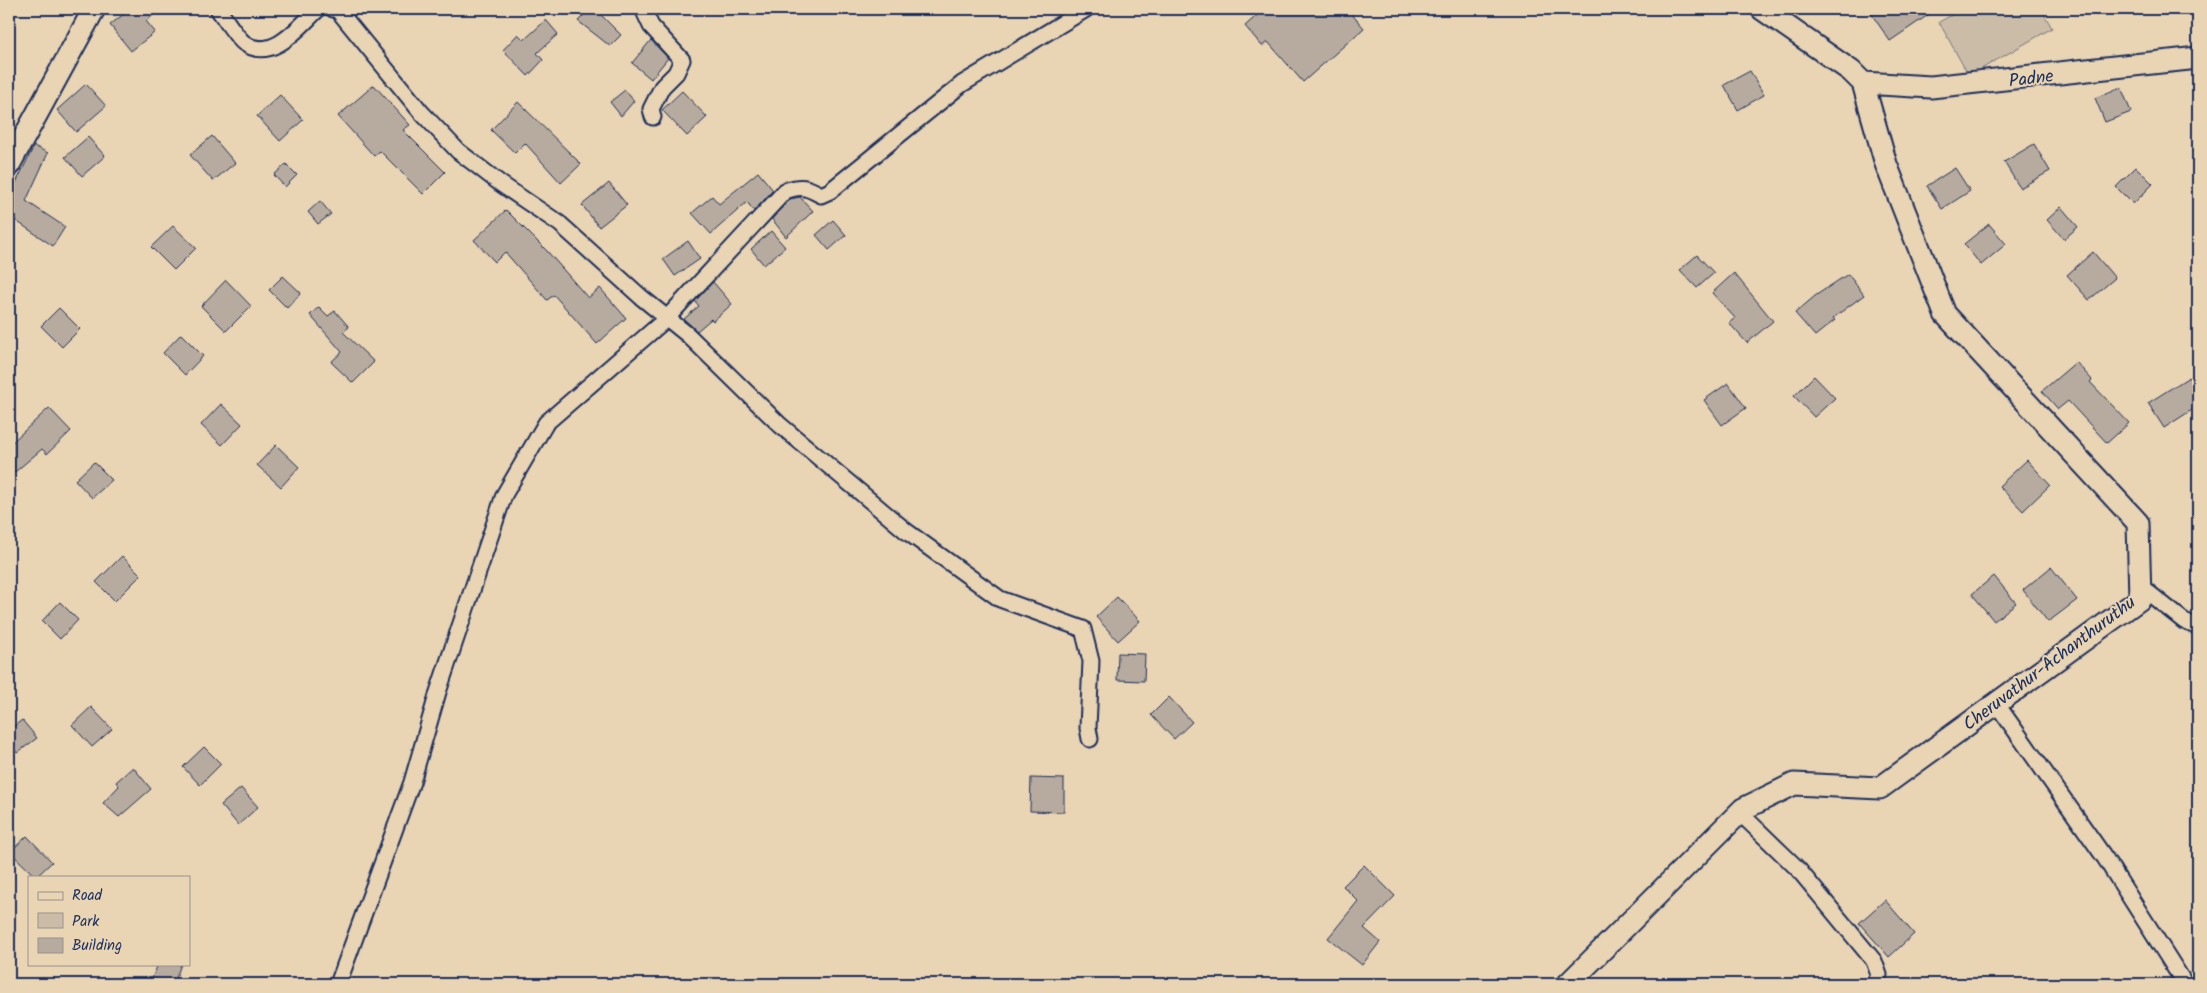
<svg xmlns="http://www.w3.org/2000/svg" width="2207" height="993" viewBox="0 0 2207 993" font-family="Kalam,sans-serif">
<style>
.green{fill:#cbbca7;stroke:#737682}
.building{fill:#b6ab9e;stroke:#1b2f5e}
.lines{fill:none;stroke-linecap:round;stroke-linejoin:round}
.street-casing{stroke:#1b2f5e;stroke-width:19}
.secondary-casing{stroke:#1b2f5e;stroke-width:25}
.street{stroke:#e9d4b3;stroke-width:15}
.secondary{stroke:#e9d4b3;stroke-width:21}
.labels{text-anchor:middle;stroke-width:4;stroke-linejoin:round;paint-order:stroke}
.street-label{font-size:18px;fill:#1b2f5e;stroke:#e9d4b3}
</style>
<rect width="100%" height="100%" fill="#e9d4b3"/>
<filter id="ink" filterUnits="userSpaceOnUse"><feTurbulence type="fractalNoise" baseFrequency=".02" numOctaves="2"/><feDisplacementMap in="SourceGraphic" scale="10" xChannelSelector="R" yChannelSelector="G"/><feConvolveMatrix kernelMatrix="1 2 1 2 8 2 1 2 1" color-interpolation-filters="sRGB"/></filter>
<g filter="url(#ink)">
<path class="green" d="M 1963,9 L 2041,9 L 2052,28 L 1969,76 L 1939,22 Z"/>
<path class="building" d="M 130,9 L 161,9 L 146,21 L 155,32 L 131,51 L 110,25 Z
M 590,9 L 595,9 L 621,35 L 610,46 L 578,21 Z
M 1264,9 L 1347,9 L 1364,28 L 1303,82 L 1268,42 L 1262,46 L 1245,26 Z
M 1868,9 L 1937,9 L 1890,41 Z
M 546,20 L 558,34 L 537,53 L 543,60 L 528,76 L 503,50 L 518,34 L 524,40 Z
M 651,40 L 668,58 L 651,79 L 632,63 Z
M 1750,71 L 1764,95 L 1738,110 L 1724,85 Z
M 86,84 L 106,106 L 76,132 L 57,110 Z
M 374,85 L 410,125 L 403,130 L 445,172 L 423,194 L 380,151 L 374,156 L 338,116 Z
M 2121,87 L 2131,112 L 2105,122 L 2095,98 Z
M 625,90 L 634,101 L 621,116 L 610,102 Z
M 682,91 L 707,117 L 687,136 L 662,110 Z
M 280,95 L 303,120 L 280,141 L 257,116 Z
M 518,102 L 581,164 L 561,183 L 525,143 L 515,153 L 491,130 Z
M 212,136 L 235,163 L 213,181 L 190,155 Z
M 88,137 L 105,156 L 82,176 L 65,157 Z
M 2034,144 L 2050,171 L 2020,188 L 2004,162 Z
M 34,146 L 48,153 L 26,201 L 65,227 L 53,246 L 9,216 L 9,197 Z
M 286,164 L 297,175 L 285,187 L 274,175 Z
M 2136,167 L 2153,184 L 2133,204 L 2116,187 Z
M 1955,168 L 1970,191 L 1942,209 L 1927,186 Z
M 758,172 L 773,190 L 754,211 L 747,202 L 711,234 L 692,213 L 712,196 L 719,204 Z
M 609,183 L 627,205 L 599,227 L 582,205 Z
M 800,197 L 813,211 L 786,237 L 772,219 L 790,199 Z
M 320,201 L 331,214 L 318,224 L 308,212 Z
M 2061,207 L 2078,227 L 2064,239 L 2047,220 Z
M 506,210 L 547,251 L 588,298 L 600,288 L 626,318 L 597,344 L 554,295 L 547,300 L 505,252 L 495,262 L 474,240 Z
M 833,220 L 846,235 L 829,250 L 816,235 Z
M 1989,224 L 2006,244 L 1981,265 L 1964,244 Z
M 173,226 L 196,248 L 174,270 L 151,247 Z
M 771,231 L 785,247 L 764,265 L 751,249 Z
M 688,241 L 700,259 L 675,276 L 663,259 Z
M 2093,252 L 2115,278 L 2089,300 L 2067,275 Z
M 1697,255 L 1714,273 L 1697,288 L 1680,270 Z
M 1734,273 L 1773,321 L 1747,343 L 1729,323 L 1735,318 L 1712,293 Z
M 1848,274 L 1864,295 L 1833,318 L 1835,320 L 1815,336 L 1795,313 L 1815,296 Z
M 283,276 L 301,293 L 287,308 L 269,290 Z
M 226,280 L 251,306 L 226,331 L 201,306 Z
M 713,282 L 732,304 L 713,321 L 711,319 L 697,331 L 684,319 L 699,306 L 695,301 Z
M 319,307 L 328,316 L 335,311 L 349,327 L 343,332 L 374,362 L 353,383 L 331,362 L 342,352 L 310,315 Z
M 59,308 L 80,329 L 62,347 L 41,326 Z
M 181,334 L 203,356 L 185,375 L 163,353 Z
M 2076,362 L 2092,380 L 2090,382 L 2129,423 L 2107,443 L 2068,401 L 2058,409 L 2042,391 Z
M 1814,376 L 1835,398 L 1814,417 L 1794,396 Z
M 2189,377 L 2198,391 L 2198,406 L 2164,428 L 2148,403 Z
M 1728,383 L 1746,408 L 1722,425 L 1704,400 Z
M 221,404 L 242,424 L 222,445 L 201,425 Z
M 49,408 L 71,431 L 47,454 L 42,449 L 9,477 L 9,445 Z
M 276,445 L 299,467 L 281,487 L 257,465 Z
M 2027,460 L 2050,485 L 2023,511 L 1999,486 Z
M 94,462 L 112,480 L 92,498 L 75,480 Z
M 122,556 L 141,575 L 115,601 L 96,582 Z
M 2051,567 L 2077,600 L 2048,622 L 2023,590 Z
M 1994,576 L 2016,603 L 1994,621 L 1972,594 Z
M 1117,597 L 1140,621 L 1118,641 L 1096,617 Z
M 60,602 L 78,620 L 60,639 L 42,621 Z
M 1118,653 L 1145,654 L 1144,681 L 1117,680 Z
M 1169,697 L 1192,722 L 1174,739 L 1151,715 Z
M 91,707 L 112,729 L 92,747 L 72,725 Z
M 22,720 L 37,738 L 17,753 L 9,743 L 9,730 Z
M 204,747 L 221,764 L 200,785 L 183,767 Z
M 133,767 L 151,789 L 119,817 L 103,803 L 119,786 L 116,782 Z
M 1031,778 L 1064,779 L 1064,812 L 1030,811 Z
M 241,788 L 258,807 L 238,825 L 221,805 Z
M 27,836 L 52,862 L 36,877 L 10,852 Z
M 1364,865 L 1395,896 L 1364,928 L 1380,942 L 1362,965 L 1328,938 L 1358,901 L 1343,886 Z
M 1885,900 L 1914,934 L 1889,957 L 1859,923 Z
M 158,964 L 181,964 L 174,984 L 152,979 Z"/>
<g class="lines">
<g class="street-casing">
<path id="street" d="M 218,9 C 224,17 236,37 244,43 C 272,63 300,26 318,9
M 333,9 L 337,9 L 421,112 L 458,151 L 501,184 L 560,224 L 641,297 L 688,335 L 780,425 L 867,498 L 906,531 L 1000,599 L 1083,629 L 1091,661 L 1088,728 L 1090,739
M 643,9 L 651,26 L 682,60 L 676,73 L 662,87 L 651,109 L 653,117
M 2140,586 L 2184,621 L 2198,627
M 1996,703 L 2105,858 L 2185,984
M 1739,812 L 1798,869 L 1874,961 L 1879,975 L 1875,984
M 338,984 L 412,782 L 438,692 L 504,495 L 546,423 L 666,319 L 785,191 C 801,185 807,187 821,195 L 830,191 L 962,84 L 1086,9"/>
</g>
<g class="secondary-casing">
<path id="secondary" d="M 1863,83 L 1931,87 L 2198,58
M 9,165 L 94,9
M 1568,984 L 1743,809 L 1794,784 L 1880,788 L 2140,599 L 2138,523 L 1945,314 L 1886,164 L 1863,83 L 1851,71 L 1762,9"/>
</g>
<use href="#street" class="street"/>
<use href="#secondary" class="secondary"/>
</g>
</g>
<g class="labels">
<g class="street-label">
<text transform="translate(2031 78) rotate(-7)" y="6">Padne</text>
<text transform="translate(2049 663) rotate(-37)" y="6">Cheruvathur-Achanthuruthu</text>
</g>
</g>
<rect width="2207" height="993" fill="none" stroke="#e9d4b3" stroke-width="30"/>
<rect x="15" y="15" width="2177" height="963" fill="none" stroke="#1b2f5e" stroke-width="2" filter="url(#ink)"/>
<rect x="28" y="876" width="162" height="90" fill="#e9d4b3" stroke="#979291"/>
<rect x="38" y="892" width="25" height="8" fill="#e9d4b3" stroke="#979291"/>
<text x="72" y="900" font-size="15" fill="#1b2f5e">Road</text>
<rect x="38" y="913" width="25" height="15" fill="#cbbca7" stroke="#979291"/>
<text x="72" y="926" font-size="15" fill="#1b2f5e">Park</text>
<rect x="38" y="938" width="25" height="15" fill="#b6ab9e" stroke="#979291"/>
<text x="72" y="950" font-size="15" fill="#1b2f5e">Building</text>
</svg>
